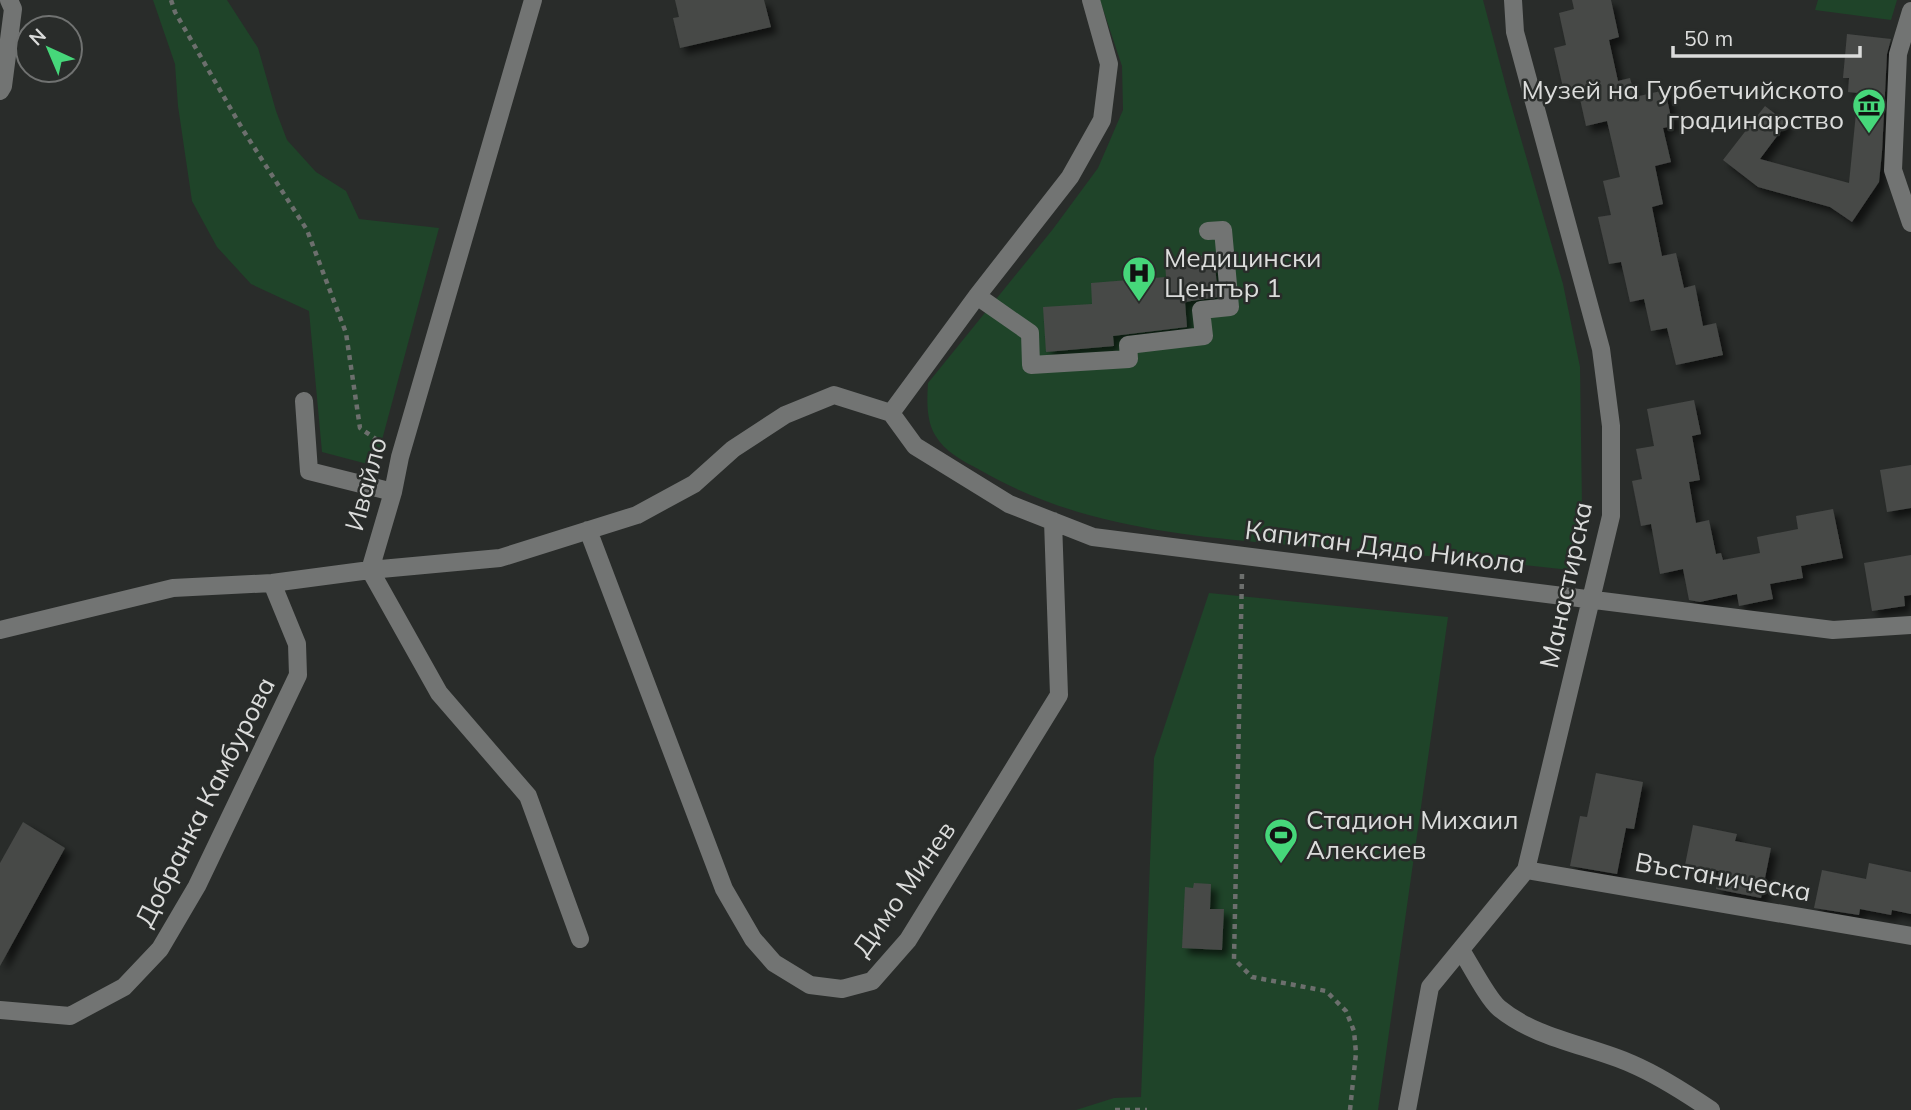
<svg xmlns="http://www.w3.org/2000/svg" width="1911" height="1110" viewBox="0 0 1911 1110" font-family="Mulish,sans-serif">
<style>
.green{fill:#1f4429}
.building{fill:#474947;filter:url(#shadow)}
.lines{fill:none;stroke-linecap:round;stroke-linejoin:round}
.path{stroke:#6c6f6d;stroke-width:4.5;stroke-dasharray:5 5;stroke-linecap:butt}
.minor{stroke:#727473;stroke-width:18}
.labels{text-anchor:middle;stroke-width:5;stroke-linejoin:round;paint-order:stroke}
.poi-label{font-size:26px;fill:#dbdcdb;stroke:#292c2a;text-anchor:start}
.street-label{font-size:26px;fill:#dbdcdb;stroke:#292c2a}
</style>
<defs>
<filter id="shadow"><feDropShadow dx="6" dy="6" stdDeviation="3.5" flood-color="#0009"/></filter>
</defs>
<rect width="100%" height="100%" fill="#292c2a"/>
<path class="green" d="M 153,0 L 227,0 L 258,48 L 276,111 L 287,140 L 316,172 L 346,191 L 359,219 L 439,228 L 375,466 L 322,452 L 309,311 L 251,284 L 217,247 L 192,201 L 178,106 L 175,64 Z
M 1100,0 L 1483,0 L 1508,94 L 1563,284 L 1580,367 L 1582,507 L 1570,570 C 1490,561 1409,554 1328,548 C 1209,538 1086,532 980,470 C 963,461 945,452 935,435 C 926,420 927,399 928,383 L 1053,229 L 1098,168 L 1123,110 L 1122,66 Z
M 1818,0 L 1897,0 L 1891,20 L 1815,10 Z
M 1209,593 L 1448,617 L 1378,1110 L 1076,1110 L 1114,1098 L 1141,1097 L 1154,758 Z"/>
<path class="building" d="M 675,0 L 764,0 L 771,27 L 680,48 L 673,18 L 679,17 Z
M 1572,0 L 1611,0 L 1619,37 L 1609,40 L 1618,81 L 1630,78 L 1635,97 L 1665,90 L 1673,126 L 1663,128 L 1671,162 L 1655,166 L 1663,204 L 1652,207 L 1662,256 L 1676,253 L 1684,288 L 1695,285 L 1703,326 L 1716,323 L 1723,355 L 1676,365 L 1667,328 L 1651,331 L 1644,299 L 1630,302 L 1621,262 L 1609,264 L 1598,217 L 1611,215 L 1603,181 L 1620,177 L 1607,121 L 1586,126 L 1578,90 L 1564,92 L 1554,48 L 1566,45 L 1559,13 L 1574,9 Z
M 1847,34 L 1891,39 L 1887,54 L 1882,152 L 1879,182 L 1852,222 L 1830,207 L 1758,187 L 1723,160 L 1765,106 L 1787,123 L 1760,159 L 1849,183 L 1858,93 L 1848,92 L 1849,78 L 1843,78 Z
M 1214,255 L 1218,297 L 1185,302 L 1187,327 L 1113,336 L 1114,346 L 1046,352 L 1043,307 L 1092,304 L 1091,283 L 1166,277 L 1165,259 Z
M 1694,400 L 1701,434 L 1692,436 L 1700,480 L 1689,482 L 1696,523 L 1709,520 L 1716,554 L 1721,553 L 1723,560 L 1760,553 L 1757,537 L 1798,529 L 1796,516 L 1833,509 L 1843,558 L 1801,566 L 1803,578 L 1770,584 L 1773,599 L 1739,606 L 1737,594 L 1700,602 L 1689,600 L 1683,569 L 1660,574 L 1651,524 L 1641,526 L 1632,481 L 1642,479 L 1636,449 L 1654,446 L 1647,409 Z
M 1911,465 L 1911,508 L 1887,512 L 1880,470 Z
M 1911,555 L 1911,595 L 1904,596 L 1905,606 L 1872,611 L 1864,563 Z
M 1596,773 L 1643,782 L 1634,829 L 1626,828 L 1617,874 L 1570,866 L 1580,816 L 1587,817 Z
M 23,822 L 65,848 L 0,966 L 0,863 Z
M 1693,825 L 1737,834 L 1735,841 L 1771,848 L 1761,898 L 1716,889 L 1719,871 L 1685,865 Z
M 1869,863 L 1911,872 L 1911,914 L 1892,910 L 1891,915 L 1860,909 L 1859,915 L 1814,908 L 1822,870 L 1866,879 Z
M 1194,883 L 1211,884 L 1210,909 L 1224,909 L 1222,950 L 1182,948 L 1185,887 L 1193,888 Z"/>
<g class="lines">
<path class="path" d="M 171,0 L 175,12 L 243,130 L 307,230 L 346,333 L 360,428 L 383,444
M 1242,574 L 1234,959 L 1252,977 L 1326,991 L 1346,1011 L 1354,1031 L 1356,1053 L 1350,1110
M 1115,1110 L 1147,1110"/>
<path class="minor" d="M 533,0 L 400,457 L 393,492 L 370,570 L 439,693 L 528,796 L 580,939
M 1911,11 L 1898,54 L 1893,170 L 1911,223
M 0,91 L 3,86 L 13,9 L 9,0
M 977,296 L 1030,333 L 1031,365 L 1129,359 L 1128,345 L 1204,336 L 1201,310 L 1230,307 L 1223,230 L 1208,231
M 304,401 L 309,471 L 393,492
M 891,413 L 977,296 L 1070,177 L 1102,120 L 1109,64 L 1091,0
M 588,530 L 724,889 L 753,939 L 774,963 L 810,985 L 842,989 L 872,981 L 908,940 L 1059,695 L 1053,521
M 0,630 L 173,588 L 272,583 L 370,570 L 500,558 L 637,515 L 694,484 L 733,449 L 785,415 L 834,395 L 891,413 L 915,446 L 1009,504 L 1093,537 L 1833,630 L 1911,625
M 1526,870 L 1911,936
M 1461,950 C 1470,964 1488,999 1499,1008 C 1536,1039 1589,1045 1632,1064 C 1660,1076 1686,1093 1711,1110
M 0,1010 L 70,1016 L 124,987 L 160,949 L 197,886 L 298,675 L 297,644 L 272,583
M 1407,1110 L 1430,987 L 1526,870 L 1611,516 L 1611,426 L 1601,349 L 1515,32 L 1513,0"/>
</g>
<defs>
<g id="museum-pin" transform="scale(1.75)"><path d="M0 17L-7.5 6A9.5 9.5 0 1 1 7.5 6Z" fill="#46d77a" stroke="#292c2a"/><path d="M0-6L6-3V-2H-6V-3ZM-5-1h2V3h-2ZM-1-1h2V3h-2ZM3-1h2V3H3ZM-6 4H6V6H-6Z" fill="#111"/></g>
<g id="hospital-pin" transform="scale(1.75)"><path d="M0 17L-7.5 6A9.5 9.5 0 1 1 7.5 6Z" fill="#46d77a" stroke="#292c2a"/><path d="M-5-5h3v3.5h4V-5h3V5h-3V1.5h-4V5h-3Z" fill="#111"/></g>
<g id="stadium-pin" transform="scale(1.75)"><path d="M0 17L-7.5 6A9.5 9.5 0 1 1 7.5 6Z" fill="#46d77a" stroke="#292c2a"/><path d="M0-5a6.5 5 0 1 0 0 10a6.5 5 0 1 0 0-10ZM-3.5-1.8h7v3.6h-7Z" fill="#111"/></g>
</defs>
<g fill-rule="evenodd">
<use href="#museum-pin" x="1869" y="105"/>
<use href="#hospital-pin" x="1139" y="273"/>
<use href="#stadium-pin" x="1281" y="835"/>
</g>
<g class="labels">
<g class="poi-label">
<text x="1844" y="99" text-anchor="end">Музей на Гурбетчийското<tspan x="1844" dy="30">градинарство</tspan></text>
<text x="1164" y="267">Медицински<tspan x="1164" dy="30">Център 1</tspan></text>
<text x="1306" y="829">Стадион Михаил<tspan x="1306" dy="30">Алексиев</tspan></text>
</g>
<g class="street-label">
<text transform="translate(366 484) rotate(-75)" y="9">Ивайло</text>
<text transform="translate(1385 547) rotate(7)" y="9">Капитан Дядо Никола</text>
<text transform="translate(1566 585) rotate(-78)" y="9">Манастирска</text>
<text transform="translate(205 802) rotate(-63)" y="9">Добранка Камбурова</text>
<text transform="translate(1723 877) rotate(10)" y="9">Въстаническа</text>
<text transform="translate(904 889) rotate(-55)" y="9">Димо Минев</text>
</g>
</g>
<g transform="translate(49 49) rotate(316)"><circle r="33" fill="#292c2a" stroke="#707271" stroke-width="2"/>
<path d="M0-5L12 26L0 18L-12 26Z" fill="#46d77a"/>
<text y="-10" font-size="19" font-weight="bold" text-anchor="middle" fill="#dbdcdb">N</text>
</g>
<path d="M1673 46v10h187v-10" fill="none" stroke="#dbdcdb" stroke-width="3.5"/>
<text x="1684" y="46" font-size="21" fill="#dbdcdb" stroke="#292c2a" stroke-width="5" paint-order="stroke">50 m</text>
</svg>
